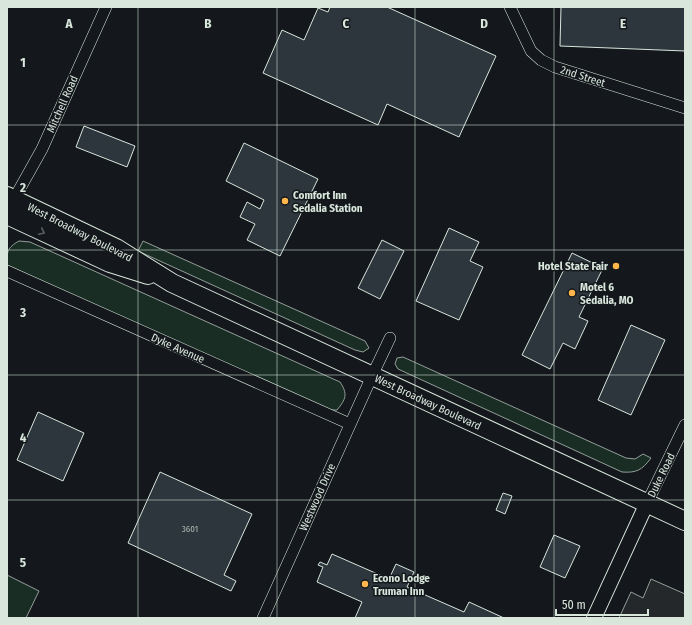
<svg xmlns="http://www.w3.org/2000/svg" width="692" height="625" viewBox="0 0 692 625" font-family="'Fira Sans Condensed',sans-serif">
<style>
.green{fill:#1a2d24;stroke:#939e99}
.parking{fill:#24282b;stroke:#939e99}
.building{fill:#2c363c;stroke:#d8e6dc}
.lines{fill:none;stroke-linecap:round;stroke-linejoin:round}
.minor-casing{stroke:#d8e6dc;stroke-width:12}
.tertiary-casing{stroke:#d8e6dc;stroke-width:16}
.trunk-casing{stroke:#d8e6dc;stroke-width:20}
.minor{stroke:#14181c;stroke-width:11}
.tertiary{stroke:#14181c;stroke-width:14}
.trunk{stroke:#14181c;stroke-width:18}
.oneway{stroke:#59605f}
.grid{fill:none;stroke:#d8e6dc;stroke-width:1;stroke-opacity:0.55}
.poi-dot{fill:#ffb74d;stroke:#14181c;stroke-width:1.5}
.labels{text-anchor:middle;stroke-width:3;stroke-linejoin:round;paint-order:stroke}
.number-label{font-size:9px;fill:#adbab4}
.street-label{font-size:11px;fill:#d8e6dc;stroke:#14181c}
.poi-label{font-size:11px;font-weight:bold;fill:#d8e6dc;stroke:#14181c;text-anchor:start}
.grid-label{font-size:13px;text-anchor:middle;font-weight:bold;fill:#d8e6dc;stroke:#14181c;stroke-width:3;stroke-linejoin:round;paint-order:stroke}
</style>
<rect width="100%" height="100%" fill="#14181c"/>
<path class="green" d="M 19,241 L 30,242 L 340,382 C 348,394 346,399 337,410 L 324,410 L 7,265 C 7,251 7,248 19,241 Z
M 143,241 L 365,341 L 369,348 L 363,352 L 355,350 L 138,251 Z
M 403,357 L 626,458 L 635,459 L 643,454 L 651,458 C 642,470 637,473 622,472 L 398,369 L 395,364 L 397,358 Z
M 7,575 L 39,591 L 26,618 L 7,618 Z"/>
<path class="parking" d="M 651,579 L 685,594 L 685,618 L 619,618 L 631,592 L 643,598 Z"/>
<path class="building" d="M 330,7 L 387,7 L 496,56 L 459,137 L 387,104 L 378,125 L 263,73 L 282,30 L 304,40 L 318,8 L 328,12 Z
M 561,7 L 685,7 L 685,51 L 560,46 Z
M 84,126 L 135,146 L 127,167 L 76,147 Z
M 244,143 L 318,179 L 280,256 L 247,240 L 255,224 L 240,217 L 247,202 L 260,209 L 264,200 L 226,181 Z
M 449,228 L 479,242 L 470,261 L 483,267 L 459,320 L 416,301 Z
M 382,240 L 404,251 L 380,299 L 358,288 Z
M 572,253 L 603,268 L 579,317 L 588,321 L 575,349 L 563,343 L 550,369 L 522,355 Z
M 631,325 L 665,340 L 631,415 L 598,400 Z
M 38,412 L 84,433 L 63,481 L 17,460 Z
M 160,472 L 252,514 L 224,575 L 236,581 L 231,591 L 128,543 Z
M 503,493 L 512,496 L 505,514 L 496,510 Z
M 554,535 L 580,546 L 565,578 L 540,567 Z
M 332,554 L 389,579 L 396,564 L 414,572 L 407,587 L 464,612 L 469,602 L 504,618 L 355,618 L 362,602 L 317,582 L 323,567 L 318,565 L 320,562 L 327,565 Z"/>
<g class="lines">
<g class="minor-casing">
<path id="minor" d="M 510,7 L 531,51 L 541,60 L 555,67 L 685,108
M 14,199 L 42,149 L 106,7
M 7,271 L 350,424
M 647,503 L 685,425
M 263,618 L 372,376 L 390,338"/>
</g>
<g class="tertiary-casing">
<path id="tertiary" d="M 594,618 L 647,503"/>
</g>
<g class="trunk-casing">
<path id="trunk" d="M 7,196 L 116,248 L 172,283 L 685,521
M 7,215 L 110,263 L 148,275"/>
</g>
<use href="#minor" class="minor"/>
<use href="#tertiary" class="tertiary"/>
<use href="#trunk" class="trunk"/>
</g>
<defs><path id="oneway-chevron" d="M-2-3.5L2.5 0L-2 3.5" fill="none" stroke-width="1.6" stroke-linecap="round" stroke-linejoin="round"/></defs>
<use class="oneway" href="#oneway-chevron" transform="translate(42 232) rotate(25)"/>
<path class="grid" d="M 138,7 L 138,618M 277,7 L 277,618M 415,7 L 415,618M 554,7 L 554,618M 7,125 L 685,125M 7,250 L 685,250M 7,375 L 685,375M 7,500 L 685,500"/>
<g class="poi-dot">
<circle cx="285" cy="201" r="4"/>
<circle cx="616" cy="266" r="4"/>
<circle cx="572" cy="293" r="4"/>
<circle cx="365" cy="584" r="4"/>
</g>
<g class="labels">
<g class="number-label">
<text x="190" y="532">3601</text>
</g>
<g class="street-label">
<text transform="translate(583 76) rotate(18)" y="4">2nd Street</text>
<text transform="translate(62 104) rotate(-66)" y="4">Mitchell Road</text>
<text transform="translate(80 232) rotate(27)" y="4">West Broadway Boulevard</text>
<text transform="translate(178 348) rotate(24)" y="4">Dyke Avenue</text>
<text transform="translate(428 402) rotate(25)" y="4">West Broadway Boulevard</text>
<text transform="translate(661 475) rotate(-64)" y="4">Duke Road</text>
<text transform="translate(317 497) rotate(-66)" y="4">Westwood Drive</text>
</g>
<g class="poi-label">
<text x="293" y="199">Comfort Inn<tspan x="293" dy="13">Sedalia Station</tspan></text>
<text x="608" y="270" text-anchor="end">Hotel State Fair</text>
<text x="580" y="291">Motel 6<tspan x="580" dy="13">Sedalia, MO</tspan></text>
<text x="373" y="582">Econo Lodge<tspan x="373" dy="13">Truman Inn</tspan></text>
</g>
</g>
<g class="grid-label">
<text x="69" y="28">A</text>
<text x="208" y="28">B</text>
<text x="346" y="28">C</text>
<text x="484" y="28">D</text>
<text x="623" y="28">E</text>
<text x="23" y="67">1</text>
<text x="23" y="192">2</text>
<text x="23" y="317">3</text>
<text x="23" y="442">4</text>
<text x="23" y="567">5</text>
</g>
<rect width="692" height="625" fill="none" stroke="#d8e6dc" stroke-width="16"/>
<path d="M556 609v6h92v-6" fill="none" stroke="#d8e6dc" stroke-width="2"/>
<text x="562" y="609" font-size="12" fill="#d8e6dc" stroke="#14181c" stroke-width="3" paint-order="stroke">50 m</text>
</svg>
